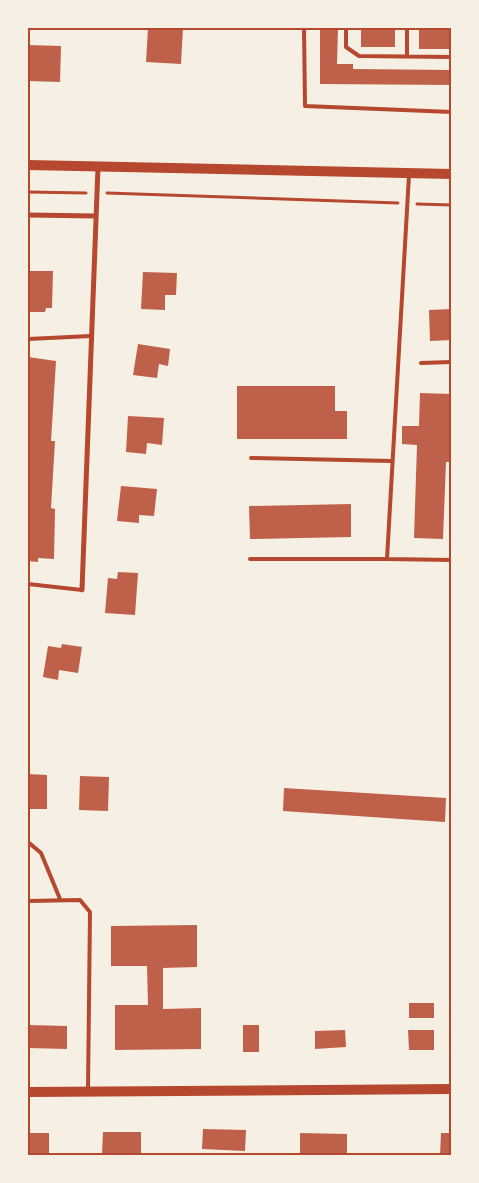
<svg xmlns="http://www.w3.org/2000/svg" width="479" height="1183" viewBox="0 0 479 1183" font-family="'Roboto Condensed',sans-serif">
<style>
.building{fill:#bf614a}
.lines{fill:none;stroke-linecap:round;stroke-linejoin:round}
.path{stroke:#b5482f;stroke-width:3}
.service{stroke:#b5482f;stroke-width:4}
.minor{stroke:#b5482f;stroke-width:5}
.secondary{stroke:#b5482f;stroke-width:10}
.neatline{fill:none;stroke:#b5482f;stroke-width:2}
</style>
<rect width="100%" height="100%" fill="#f6efe4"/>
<path class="building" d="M 148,28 L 183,28 L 181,64 L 146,62 Z
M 320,28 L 338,28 L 337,64 L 353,64 L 353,69 L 452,70 L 452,85 L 320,84 Z
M 361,28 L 395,28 L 395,47 L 361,47 Z
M 419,28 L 452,28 L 452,49 L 419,49 Z
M 28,45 L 61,46 L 60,82 L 28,81 Z
M 28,271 L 53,271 L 52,308 L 46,308 L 45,312 L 28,312 Z
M 143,272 L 177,273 L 176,295 L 165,295 L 165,310 L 141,309 Z
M 452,309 L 452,340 L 430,341 L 429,310 Z
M 138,344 L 170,349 L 168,366 L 159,364 L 157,378 L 133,375 Z
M 28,357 L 56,361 L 51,441 L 55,441 L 51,508 L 55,509 L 54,559 L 38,558 L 38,562 L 28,561 Z
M 237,386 L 335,386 L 335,411 L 347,411 L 347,439 L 237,439 Z
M 420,393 L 452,394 L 452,462 L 446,462 L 443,539 L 414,538 L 417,445 L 402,444 L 402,426 L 419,426 Z
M 128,416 L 164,418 L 162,445 L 147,443 L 146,454 L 126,452 Z
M 121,486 L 157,489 L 154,516 L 139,515 L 139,523 L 117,521 Z
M 351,504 L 351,537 L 250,539 L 249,506 Z
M 118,572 L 138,573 L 135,615 L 105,613 L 108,578 L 117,579 Z
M 62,644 L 82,647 L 78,673 L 59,670 L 58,680 L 43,677 L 48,646 L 61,648 Z
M 28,774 L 47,775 L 47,809 L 28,809 Z
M 80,776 L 109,777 L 108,811 L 79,810 Z
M 284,788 L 446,798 L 445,822 L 283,811 Z
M 197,925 L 197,967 L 163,968 L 163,1009 L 201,1008 L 201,1049 L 115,1050 L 115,1005 L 148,1005 L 147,966 L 111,966 L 111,926 Z
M 409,1003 L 434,1003 L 434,1018 L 409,1018 Z
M 28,1025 L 67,1026 L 67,1049 L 28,1048 Z
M 243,1025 L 259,1025 L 259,1052 L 243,1052 Z
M 345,1030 L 346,1047 L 315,1049 L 315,1031 Z
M 408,1030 L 434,1030 L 434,1050 L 409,1050 Z
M 203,1129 L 246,1130 L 245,1151 L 202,1149 Z
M 103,1132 L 141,1132 L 141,1154 L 102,1154 Z
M 28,1133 L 49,1133 L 49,1156 L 28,1156 Z
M 300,1133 L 347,1134 L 347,1156 L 300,1156 Z
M 441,1133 L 452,1133 L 452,1156 L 440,1156 Z"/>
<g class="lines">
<path class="path" d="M 28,192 L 86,193
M 107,193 L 398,203
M 417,204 L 452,205"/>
<path class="service" d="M 304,28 L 305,106 L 452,112
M 346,28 L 346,47 L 359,56 L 452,57
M 407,57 L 407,28
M 28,339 L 91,336
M 421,363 L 452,362
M 251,458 L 392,461
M 250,559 L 387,559 L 409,175
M 387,559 L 452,560
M 28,584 L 82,590
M 28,842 L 41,853 L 60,899
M 28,901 L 80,900 L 90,912 L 88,1090"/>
<path class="minor" d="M 28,215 L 96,216
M 82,590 L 98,167"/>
<path class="secondary" d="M 28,165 L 452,174
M 28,1092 L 452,1089"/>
</g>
<rect width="479" height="1183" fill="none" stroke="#f6efe4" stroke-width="58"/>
<rect x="29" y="29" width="421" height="1125" class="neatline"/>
</svg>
